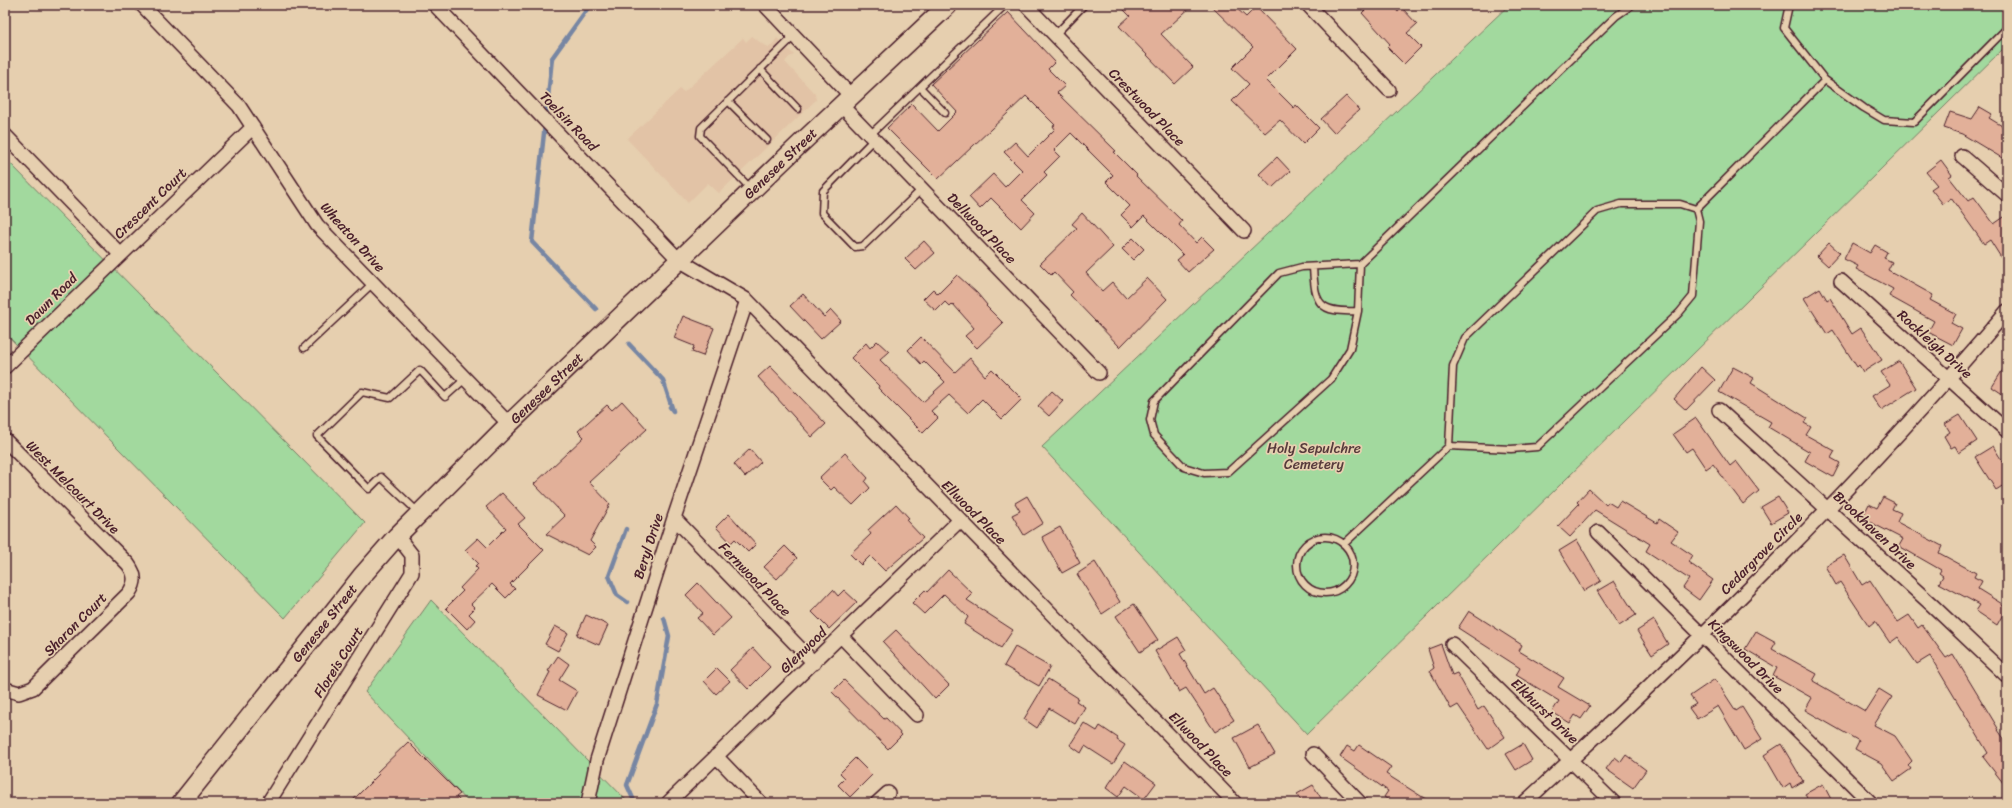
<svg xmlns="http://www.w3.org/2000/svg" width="2012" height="808" viewBox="0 0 2012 808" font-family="Sriracha,sans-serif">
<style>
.built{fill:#e2c3a6}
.green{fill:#a2d99e;stroke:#767c64}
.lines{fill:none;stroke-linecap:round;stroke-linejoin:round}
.stream{stroke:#7786a3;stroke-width:4.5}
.building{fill:#e2b099;stroke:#4a1f2b}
.service-casing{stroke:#4a1f2b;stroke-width:9}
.minor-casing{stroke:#4a1f2b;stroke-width:16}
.secondary-casing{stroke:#4a1f2b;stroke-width:21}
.service{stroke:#e6cfaf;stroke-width:6}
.minor{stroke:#e6cfaf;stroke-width:13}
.secondary{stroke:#e6cfaf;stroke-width:18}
.labels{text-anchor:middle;stroke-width:3.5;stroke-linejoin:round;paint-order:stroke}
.street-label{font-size:14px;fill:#4a1f2b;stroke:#e6cfaf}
.park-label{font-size:14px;fill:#573b3c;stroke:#e6cfaf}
</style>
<rect width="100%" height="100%" fill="#e6cfaf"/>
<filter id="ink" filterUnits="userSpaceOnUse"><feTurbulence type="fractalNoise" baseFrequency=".025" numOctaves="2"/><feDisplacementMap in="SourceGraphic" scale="8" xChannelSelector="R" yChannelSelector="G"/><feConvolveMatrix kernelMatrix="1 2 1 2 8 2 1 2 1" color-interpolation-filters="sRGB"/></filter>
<g filter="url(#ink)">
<path class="built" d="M 752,36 L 762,44 L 769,47 L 773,44 L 777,38 L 794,55 L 789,57 L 785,62 L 815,94 L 816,100 L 719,193 L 708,183 L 688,203 L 627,139 L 680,89 L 684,92 L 743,38 L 746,42 Z"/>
<path class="green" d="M 1509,5 L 2007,5 L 2007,45 L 1307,734 L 1042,447 Z
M 5,158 L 365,523 L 285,618 L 5,333 Z
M 431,600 L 629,803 L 469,803 L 365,692 Z"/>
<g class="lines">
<path class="stream" d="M 546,117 L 552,58 L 590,5
M 545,124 L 532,242 L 596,309
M 629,344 L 663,380 L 673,411 L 670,407
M 626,529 L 609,576 L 617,595 L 627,602
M 635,803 L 627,785 L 657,704 L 669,636 L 664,618"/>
</g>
<path class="building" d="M 1119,5 L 1193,5 L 1161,34 L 1193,67 L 1175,84 L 1119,26 L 1130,16 Z
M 1210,5 L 1233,5 L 1246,17 L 1256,7 L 1297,49 L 1266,80 L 1294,108 L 1296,105 L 1319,128 L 1303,144 L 1280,120 L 1265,133 L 1232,101 L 1249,84 L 1232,68 L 1253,47 Z
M 1370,5 L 1391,5 L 1398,12 L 1402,8 L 1417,24 L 1407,33 L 1421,47 L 1404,64 L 1387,47 L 1390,44 L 1362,13 Z
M 1008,12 L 1055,62 L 1048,69 L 1065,86 L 1057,93 L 1116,151 L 1114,152 L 1137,175 L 1136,176 L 1182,221 L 1179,225 L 1196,243 L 1202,237 L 1214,249 L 1188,272 L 1177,260 L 1183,255 L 1144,216 L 1133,227 L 1121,215 L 1130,206 L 1106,182 L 1113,175 L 1071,133 L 1054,150 L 1060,156 L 1044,172 L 1047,175 L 1022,200 L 1035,213 L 1021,228 L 991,198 L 980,209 L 969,197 L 993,174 L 1005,187 L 1022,170 L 1004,152 L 1015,142 L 1028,156 L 1055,129 L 1053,126 L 1055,125 L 1026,96 L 938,179 L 887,128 L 912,104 L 938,131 L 957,112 L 931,84 Z
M 1346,96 L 1359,110 L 1334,133 L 1321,119 Z
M 1980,107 L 1992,114 L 1989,118 L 2007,129 L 2007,161 L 1962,134 L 1944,128 L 1950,112 L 1972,119 Z
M 1277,157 L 1290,171 L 1272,188 L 1259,174 Z
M 1941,160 L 1952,175 L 1949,177 L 1968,201 L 1974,197 L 1994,224 L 2007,215 L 2007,267 L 1990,240 L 1984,244 L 1951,198 L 1943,204 L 1931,189 L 1937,185 L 1926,172 Z
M 1082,213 L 1113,247 L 1086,273 L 1102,291 L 1112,282 L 1126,298 L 1147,278 L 1167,299 L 1120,347 L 1070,295 L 1073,292 L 1054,272 L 1051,275 L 1040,264 L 1077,228 L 1072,224 Z
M 1133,238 L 1144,249 L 1133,260 L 1122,249 Z
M 924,241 L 935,253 L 916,270 L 905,259 Z
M 1829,243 L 1840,253 L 1828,266 L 1817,256 Z
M 1852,243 L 1870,253 L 1875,245 L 1887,252 L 1884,258 L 1892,262 L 1888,270 L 1933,295 L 1930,300 L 1956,314 L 1951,323 L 1962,329 L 1953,345 L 1928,332 L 1934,321 L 1889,296 L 1893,289 L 1856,269 L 1858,266 L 1844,259 Z
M 957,275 L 977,293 L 987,305 L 986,306 L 1003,323 L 977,348 L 965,336 L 974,328 L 953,304 L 950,307 L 945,302 L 936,311 L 923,299 L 933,289 L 938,294 Z
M 1820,288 L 1827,300 L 1830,298 L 1852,334 L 1861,328 L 1882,360 L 1863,372 L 1859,365 L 1857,367 L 1833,330 L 1827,334 L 1804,298 Z
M 803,294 L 824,317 L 831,310 L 841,321 L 821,339 L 790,306 Z
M 683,316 L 714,328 L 703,356 L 692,352 L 694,346 L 674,338 Z
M 921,337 L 955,372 L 970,358 L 985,376 L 992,369 L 1022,399 L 1002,419 L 982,399 L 968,413 L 949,395 L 931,411 L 938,418 L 923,433 L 878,388 L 879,386 L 851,358 L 866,343 L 870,348 L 877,341 L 889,352 L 880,360 L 923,402 L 945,382 L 924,361 L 921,364 L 908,350 Z
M 1899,361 L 1916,388 L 1881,410 L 1872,396 L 1890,385 L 1881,372 Z
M 2007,363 L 2007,397 L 1992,387 Z
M 770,366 L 826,424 L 812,437 L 758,377 Z
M 1701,367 L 1715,380 L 1686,410 L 1674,399 Z
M 1733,367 L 1754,378 L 1751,383 L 1807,418 L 1804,423 L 1811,427 L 1806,435 L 1835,451 L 1831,458 L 1840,463 L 1833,477 L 1805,461 L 1810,452 L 1768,427 L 1771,422 L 1719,392 Z
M 1052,391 L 1063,401 L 1049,416 L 1038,406 Z
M 622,401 L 647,429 L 589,482 L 610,504 L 590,541 L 596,547 L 588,555 L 546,534 L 565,516 L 534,484 L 584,437 L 578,431 L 607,405 L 612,410 Z
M 1960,415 L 1977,441 L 1959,453 L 1955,446 L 1951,448 L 1944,436 L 1950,432 L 1945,424 Z
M 1696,418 L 1730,466 L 1736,461 L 1759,491 L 1743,504 L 1713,464 L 1706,469 L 1692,448 L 1686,452 L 1673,434 Z
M 1993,446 L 2007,469 L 2007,483 L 1996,490 L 1975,457 Z
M 750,449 L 761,462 L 745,477 L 734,464 Z
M 845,453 L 868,478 L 865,482 L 870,488 L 853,505 L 834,487 L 831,490 L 819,478 Z
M 1589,489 L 1606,505 L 1608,502 L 1616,507 L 1620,501 L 1657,523 L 1659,519 L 1678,532 L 1671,541 L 1692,555 L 1688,562 L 1713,580 L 1699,600 L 1683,588 L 1689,579 L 1646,551 L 1650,544 L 1595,510 L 1570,537 L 1558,526 L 1579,504 L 1577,502 Z
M 502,493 L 525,518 L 518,524 L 544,550 L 510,584 L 515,589 L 506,598 L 492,584 L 471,604 L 475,608 L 469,614 L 475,620 L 467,629 L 446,608 L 463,591 L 460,588 L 478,569 L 475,566 L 478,563 L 465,550 L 478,538 L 487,547 L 506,528 L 486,507 Z
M 1027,496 L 1043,523 L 1024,535 L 1012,515 L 1020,511 L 1015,503 Z
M 1778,497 L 1788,513 L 1771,523 L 1761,507 Z
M 1883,497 L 1895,503 L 1892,509 L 1901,513 L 1897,522 L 1942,546 L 1939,553 L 1976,573 L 1974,577 L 1982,581 L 1978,589 L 2007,607 L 1997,625 L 1976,611 L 1980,605 L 1939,583 L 1943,576 L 1939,573 L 1941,570 L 1899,546 L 1903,539 L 1862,518 L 1869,504 L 1877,508 Z
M 896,504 L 909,518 L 906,520 L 923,538 L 885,571 L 870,556 L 861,565 L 850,554 L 871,534 L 868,530 Z
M 729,514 L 756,544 L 748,552 L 735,539 L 731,543 L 716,527 Z
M 1060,527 L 1080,563 L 1062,573 L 1042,537 Z
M 1577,540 L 1601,581 L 1584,591 L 1559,551 Z
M 785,546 L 797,558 L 777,579 L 764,567 Z
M 1844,555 L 1862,585 L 1870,580 L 1898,622 L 1909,615 L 1918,628 L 1922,625 L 1946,658 L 1953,654 L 1999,730 L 1998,730 L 2007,743 L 2007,788 L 1983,757 L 1988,753 L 1930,656 L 1917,664 L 1898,637 L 1890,643 L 1875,621 L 1869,626 L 1840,582 L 1836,585 L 1825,566 Z
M 1095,562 L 1120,602 L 1102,614 L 1077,574 Z
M 948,570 L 973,594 L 967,600 L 1013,630 L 1001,648 L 964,624 L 968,617 L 944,594 L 924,614 L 912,603 L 925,590 L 927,592 Z
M 1614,581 L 1636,615 L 1619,626 L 1597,591 Z
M 698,583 L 731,618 L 713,635 L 697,618 L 703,613 L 686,595 Z
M 833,590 L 838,596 L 844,590 L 857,602 L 829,629 L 812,612 Z
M 1134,604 L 1158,640 L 1140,652 L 1116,616 Z
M 1469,611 L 1522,645 L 1519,651 L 1564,678 L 1558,687 L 1590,706 L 1581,719 L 1575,715 L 1570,723 L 1552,712 L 1559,701 L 1516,675 L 1520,668 L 1458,628 Z
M 586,615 L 608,625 L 599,645 L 577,635 Z
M 1654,620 L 1668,644 L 1652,655 L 1637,631 Z
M 555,626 L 568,633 L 558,651 L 545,644 Z
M 896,630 L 949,685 L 935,699 L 883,642 Z
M 1756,631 L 1776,642 L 1772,649 L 1817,674 L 1813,681 L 1865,711 L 1879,689 L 1892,697 L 1874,725 L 1895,736 L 1912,761 L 1908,765 L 1911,769 L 1894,781 L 1881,763 L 1855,749 L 1859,741 L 1805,710 L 1812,698 L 1773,676 L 1777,668 L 1745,649 Z
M 1178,637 L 1186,650 L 1180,654 L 1204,694 L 1213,688 L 1234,720 L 1215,732 L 1186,688 L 1179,692 L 1155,651 Z
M 1441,644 L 1452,675 L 1457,673 L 1478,710 L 1484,706 L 1505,737 L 1488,749 L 1458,705 L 1451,709 L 1430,671 L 1434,668 L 1428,649 Z
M 1015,647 L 1050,667 L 1039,686 L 1004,666 Z
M 753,648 L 770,667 L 748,689 L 730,670 Z
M 558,656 L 569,664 L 559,680 L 577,691 L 567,710 L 538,695 L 550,672 L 548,671 Z
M 717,668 L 730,681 L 716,694 L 704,681 Z
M 1048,679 L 1078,698 L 1076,701 L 1085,707 L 1075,724 L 1049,708 L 1037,728 L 1024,719 Z
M 1715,679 L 1736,711 L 1742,707 L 1762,739 L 1744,750 L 1718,706 L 1697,719 L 1689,708 L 1696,704 L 1690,696 Z
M 844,680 L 884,719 L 886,718 L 902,735 L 888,749 L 832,692 Z
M 1084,723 L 1097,731 L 1100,726 L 1118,738 L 1117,740 L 1125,745 L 1113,764 L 1085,746 L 1081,753 L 1070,745 Z
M 1258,725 L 1275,754 L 1250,767 L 1234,738 Z
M 408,742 L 460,794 L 456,797 L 462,803 L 350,803 L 379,774 L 377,772 Z
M 1523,744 L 1532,760 L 1516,770 L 1506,754 Z
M 1781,744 L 1803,781 L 1792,788 L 1790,783 L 1783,788 L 1764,755 Z
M 1359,745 L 1391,767 L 1386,774 L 1432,803 L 1393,803 L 1384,797 L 1388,791 L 1340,757 L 1347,746 L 1355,751 Z
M 1626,755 L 1646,770 L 1633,788 L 1606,769 L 1615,757 L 1621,762 Z
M 855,758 L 872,775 L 850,797 L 838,785 L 845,778 L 840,773 Z
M 1125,761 L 1156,783 L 1144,799 L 1126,786 L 1118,797 L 1106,788 Z
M 1823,784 L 1833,803 L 1809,803 L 1805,794 Z
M 1313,785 L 1324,803 L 1302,803 L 1297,794 Z"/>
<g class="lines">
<g class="service-casing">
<path id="service" d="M 1789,5 L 1784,28 L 1825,80 L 1864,108 L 1884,120 L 1914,122 L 2007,28
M 1055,35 L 1084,5
M 760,69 L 798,109
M 920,87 L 945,113
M 728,101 L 767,140
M 870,135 L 1005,5
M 874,139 L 823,191 L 822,213 L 855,247 L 863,246 L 922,189
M 751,189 L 700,136 L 701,128 L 794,36
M 1621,204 L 1680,204 L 1696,209 L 1699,221 L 1693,296 L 1679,313 L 1537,447 L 1511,449 L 1449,446 L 1453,366 L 1465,338 L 1597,211 Z
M 1696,209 L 1825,80
M 1360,264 L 1358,311 L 1350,349 L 1331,379 L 1228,472 L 1204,473 L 1184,467 L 1154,435 L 1150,420 L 1154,401 L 1279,273 L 1302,267 L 1360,264 L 1616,16 L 1632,5
M 1313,267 C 1315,304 1318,313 1358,311
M 304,348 L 373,283
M 419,513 L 381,477 L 369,489 L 317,436 L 362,392 L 390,398 L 420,370 L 445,397 L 465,379
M1297 565a28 28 0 1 1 56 0a28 28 0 1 1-56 0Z
M 1344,544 L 1449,446"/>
</g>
<g class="minor-casing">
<path id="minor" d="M 142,5 L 239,106 L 317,225 L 509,424
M 435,5 L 679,260 L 747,300 L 1235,803
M 765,5 L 851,96
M 1026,5 L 1244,231
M 1308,5 L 1389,90
M 841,105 L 1099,373
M 5,135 L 120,254
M 1962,156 L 2007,195
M 1841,281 L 2007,431
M 5,367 L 253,127
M 1719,410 L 1932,605 L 2007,676
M 5,440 L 128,564 C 136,575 136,582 129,593 L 33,688 L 19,693 L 5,689
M 674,518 L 814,663
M 1598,532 L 1871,803
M 841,636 L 917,715
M 1452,644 L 1614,803
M 1313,754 L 1360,803
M 716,756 L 761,803
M 268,803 L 412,573 L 412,555 L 397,536
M 588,803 L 597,760 L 674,518 L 747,300
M 668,803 L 960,520
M 877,803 L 888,793
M 1524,803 C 1693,648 1859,486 2007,311"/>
</g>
<g class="secondary-casing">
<g id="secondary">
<path id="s1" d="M 181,803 L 361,577 L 397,536 L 509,424 L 798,146 L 948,5"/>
</g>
</g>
<use href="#service" class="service"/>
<use href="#minor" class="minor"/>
<use href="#secondary" class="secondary"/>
</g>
</g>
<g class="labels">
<g class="street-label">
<text transform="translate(1147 107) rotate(46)" y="5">Crestwood Place</text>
<text transform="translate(569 121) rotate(46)" y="5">Toelsin Road</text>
<text dy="5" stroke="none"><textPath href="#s1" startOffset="878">Genesee Street</textPath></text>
<text transform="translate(150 203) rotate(-44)" y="5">Crescent Court</text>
<text transform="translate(982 228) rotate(46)" y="5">Dellwood Place</text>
<text transform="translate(353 237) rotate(48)" y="5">Wheaton Drive</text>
<text transform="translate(51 299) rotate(-45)" y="5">Dawn Road</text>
<text transform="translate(1935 344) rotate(42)" y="5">Rockleigh Drive</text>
<text dy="5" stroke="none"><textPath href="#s1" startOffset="554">Genesee Street</textPath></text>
<text transform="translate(73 487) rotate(45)" y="5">West Melcourt Drive</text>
<text transform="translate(974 512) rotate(45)" y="5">Ellwood Place</text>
<text transform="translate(1875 530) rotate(43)" y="5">Brookhaven Drive</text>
<text transform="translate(648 546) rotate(-72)" y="5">Beryl Drive</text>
<text transform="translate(1761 553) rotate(-45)" y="5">Cedargrove Circle</text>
<text transform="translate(755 579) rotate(46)" y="5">Fernwood Place</text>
<text dy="5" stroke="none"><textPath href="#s1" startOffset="230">Genesee Street</textPath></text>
<text transform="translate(75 624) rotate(-45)" y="5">Sharon Court</text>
<text transform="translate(803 650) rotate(-44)" y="5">Glenwood</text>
<text transform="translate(1746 656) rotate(45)" y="5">Kingswood Drive</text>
<text transform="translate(338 662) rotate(-58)" y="5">Floreis Court</text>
<text transform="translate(1545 711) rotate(44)" y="5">Elkhurst Drive</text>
<text transform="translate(1201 744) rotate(46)" y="5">Ellwood Place</text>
</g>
<g class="park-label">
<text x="1314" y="453">Holy Sepulchre<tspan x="1314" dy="16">Cemetery</tspan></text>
</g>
</g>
<rect width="2012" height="808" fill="none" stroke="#e6cfaf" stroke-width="20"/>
<rect x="10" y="10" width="1992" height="788" fill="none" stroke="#4a1f2b" stroke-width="1.5" filter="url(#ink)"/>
</svg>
